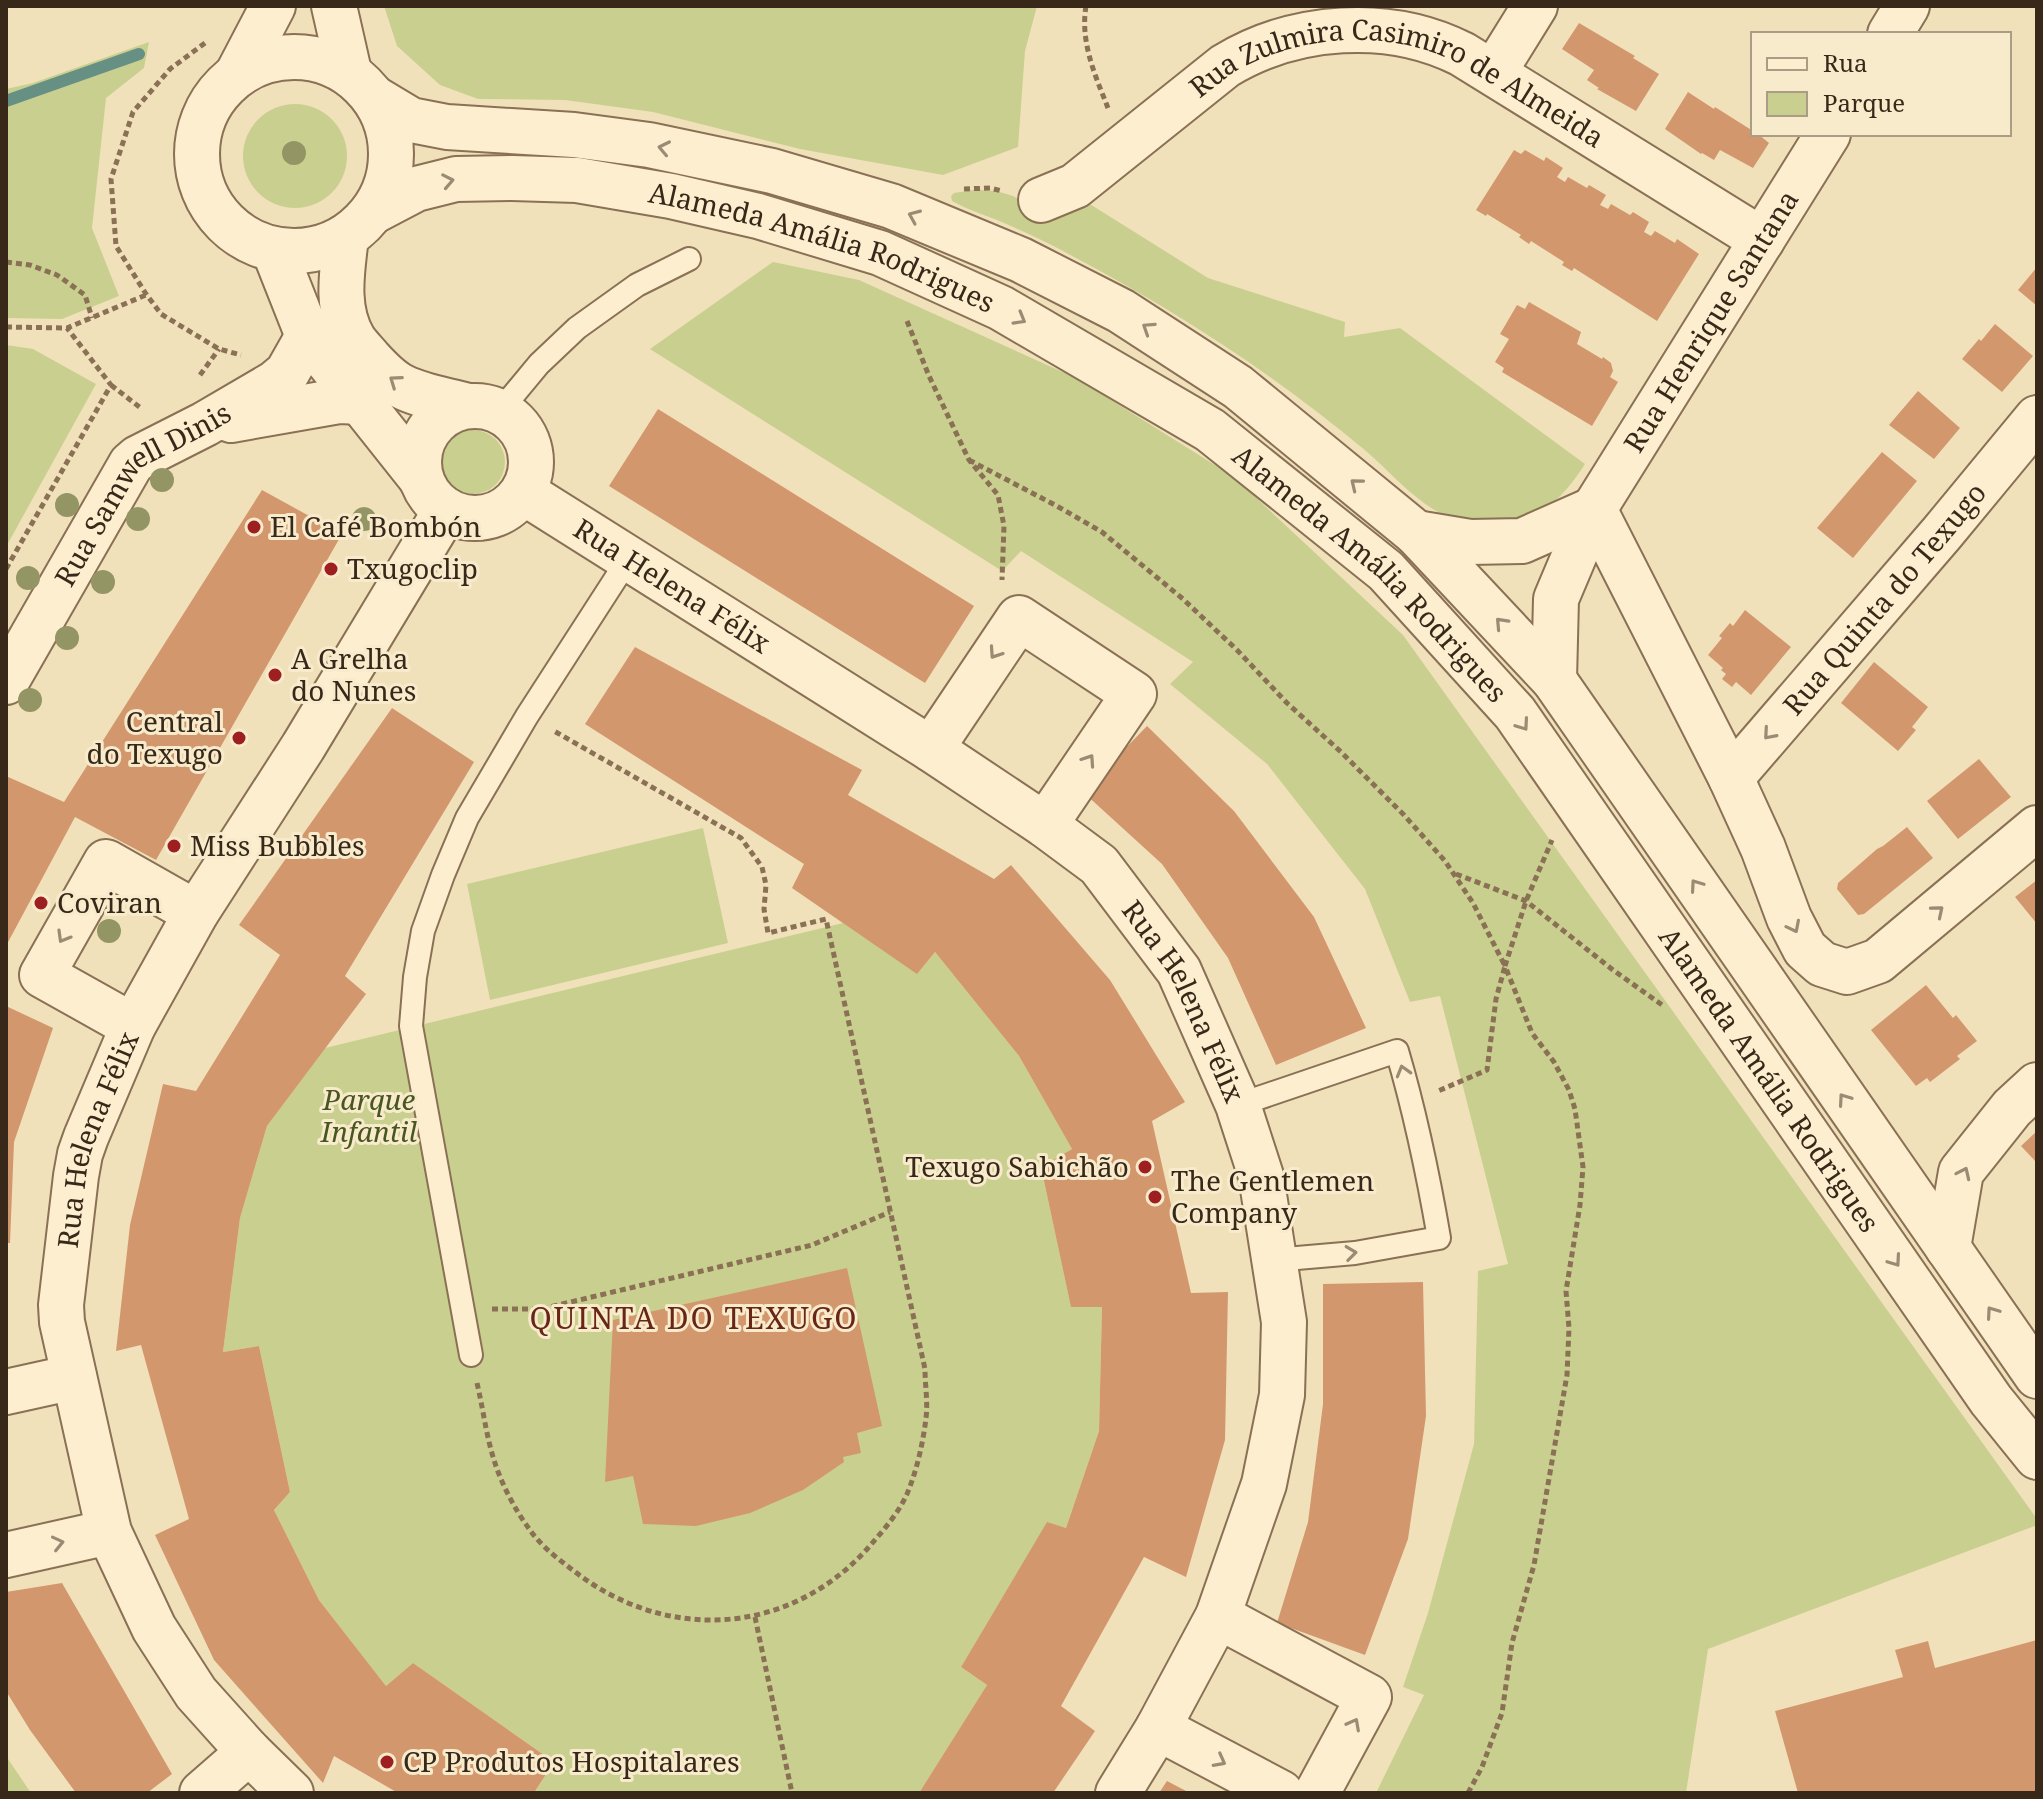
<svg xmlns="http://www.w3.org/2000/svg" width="2043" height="1799" viewBox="0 0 2043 1799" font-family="'Noto Serif',serif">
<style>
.green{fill:#c9d08f}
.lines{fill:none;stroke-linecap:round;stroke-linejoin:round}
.stream{stroke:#679085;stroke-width:12}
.building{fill:#d3976e}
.service-casing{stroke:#8a7054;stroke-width:26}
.minor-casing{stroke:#8a7054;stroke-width:48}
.tertiary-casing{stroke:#8a7054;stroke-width:48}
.path{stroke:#8a7054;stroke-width:5;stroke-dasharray:6 4;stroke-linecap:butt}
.service{stroke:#fceecf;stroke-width:22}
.minor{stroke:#fceecf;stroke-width:44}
.tertiary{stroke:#fceecf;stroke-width:44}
.tree{fill:#949565}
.oneway{stroke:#9a8b74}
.poi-dot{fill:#9e1f20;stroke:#f8ebcc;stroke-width:3}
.labels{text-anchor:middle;stroke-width:6;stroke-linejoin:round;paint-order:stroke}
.street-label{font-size:28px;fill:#38281a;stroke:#f8ebcc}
.poi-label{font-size:28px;fill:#38281a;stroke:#f8ebcc;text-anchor:start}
.park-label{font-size:28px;font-style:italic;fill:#48561f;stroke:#f8ebcc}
.neighbourhood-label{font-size:30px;letter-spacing:2px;fill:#682616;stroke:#f8ebcc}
</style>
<rect width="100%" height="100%" fill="#f1e1bb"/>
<path class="green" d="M 384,6 L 1037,6 L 1025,51 L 1018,147 L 943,175 L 800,149 L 653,112 L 565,100 L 478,99 L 440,85 L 397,46 Z
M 149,42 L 144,68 L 106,98 L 92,228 L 119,296 L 62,319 L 6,318 L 6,89 L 33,83 Z
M243 156a52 52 0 1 1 104 0a52 52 0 1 1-104 0Z
M 974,190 C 994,190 1011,192 1028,205 L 1085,201 L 1208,278 L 1345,322 L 1344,337 L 1400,328 L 1585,464 C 1568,491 1544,518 1511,523 C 1504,524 1495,523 1487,523 C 1479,522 1470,523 1463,522 C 1424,513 1395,476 1366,451 C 1275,375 1178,312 1074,257 C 1049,243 1023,231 997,220 C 982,214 966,209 952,201 L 951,196 L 954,193 Z
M 773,262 L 859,280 L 1076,378 L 1234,477 L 1403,635 L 2037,1519 L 2037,1525 L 1708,1649 L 1686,1793 L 1376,1793 L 1424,1695 L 1403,1687 L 1428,1613 L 1474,1444 L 1478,1271 L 1508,1264 L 1440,996 L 1410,1002 L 1365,889 L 1267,764 L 1170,684 L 1193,662 L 1021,551 L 1002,571 L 650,349 Z
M 6,345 L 33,349 L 96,384 L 6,547 Z
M441 462a32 32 0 1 1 64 0a32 32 0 1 1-64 0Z
M 703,828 L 728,943 L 490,1000 L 467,884 Z
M 843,923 L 917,973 L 935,952 L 1019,1056 L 1072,1149 L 1041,1167 L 1071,1306 L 1102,1307 L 1099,1431 L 1066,1528 L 1047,1523 L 961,1667 L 987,1685 L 919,1793 L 537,1793 L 535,1792 L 554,1762 L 413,1663 L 386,1686 L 319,1600 L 274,1510 L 290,1492 L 259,1346 L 223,1352 L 240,1218 L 267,1126 L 325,1048 Z
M 6,1756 L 31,1793 L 6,1793 Z"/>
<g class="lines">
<path class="stream" d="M 6,101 L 139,54"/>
</g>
<path class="building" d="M 1579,23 L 1635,56 L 1633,58 L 1659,74 L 1636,111 L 1597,89 L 1599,88 L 1587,80 L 1594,70 L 1562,49 Z
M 1688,92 L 1714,109 L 1715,107 L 1753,131 L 1753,134 L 1758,134 L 1769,143 L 1753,168 L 1720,150 L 1714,160 L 1702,153 L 1701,154 L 1665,129 Z
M 1514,150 L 1521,154 L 1525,150 L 1544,161 L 1546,157 L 1563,168 L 1557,177 L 1565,182 L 1568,177 L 1587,188 L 1589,185 L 1606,195 L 1600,205 L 1608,209 L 1611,204 L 1630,215 L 1633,212 L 1649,222 L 1644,232 L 1651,236 L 1655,231 L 1675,243 L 1677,239 L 1699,254 L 1657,321 L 1574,268 L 1572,271 L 1562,265 L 1564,262 L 1531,241 L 1529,244 L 1519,237 L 1521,235 L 1487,214 L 1486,216 L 1476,210 Z
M 2037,267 L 2037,306 L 2018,290 Z
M 1529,302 L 1581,332 L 1577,344 L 1602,359 L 1603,357 L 1611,363 L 1613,371 L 1610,377 L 1618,382 L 1592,426 L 1502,372 L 1504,368 L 1495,362 L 1509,339 L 1500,334 L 1517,305 L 1525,309 Z
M 1995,324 L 2033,356 L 2002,392 L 1962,359 L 1979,339 L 1981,341 Z
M 1918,391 L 1960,428 L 1934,459 L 1889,425 Z
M 658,409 L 974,606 L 925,683 L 609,486 Z
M 1882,452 L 1917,481 L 1853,558 L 1817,528 Z
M 262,490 L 342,534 L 156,860 L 75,817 L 6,946 L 6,776 L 64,802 Z
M 1745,610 L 1791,647 L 1751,695 L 1736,682 L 1732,687 L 1722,679 L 1726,674 L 1721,670 L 1723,668 L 1708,655 L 1722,638 L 1719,636 L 1730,623 L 1733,626 Z
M 635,647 L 862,770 L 848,795 L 994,879 L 1011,865 L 1110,980 L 1185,1102 L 1152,1121 L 1191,1293 L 1228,1292 L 1225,1440 L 1186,1577 L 1144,1557 L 1061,1706 L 1095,1731 L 1053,1793 L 919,1793 L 987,1685 L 961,1667 L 1047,1522 L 1066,1528 L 1099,1431 L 1102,1307 L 1071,1307 L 1041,1167 L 1072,1149 L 1019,1056 L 935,952 L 917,974 L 792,888 L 804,864 L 585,724 Z
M 1874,662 L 1928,707 L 1912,727 L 1916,730 L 1898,751 L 1841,703 Z
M 392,708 L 474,762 L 345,976 L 366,994 L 267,1126 L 240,1218 L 223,1352 L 259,1346 L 290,1492 L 274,1510 L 319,1600 L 386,1686 L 413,1663 L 554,1762 L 534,1793 L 398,1793 L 334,1756 L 323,1783 L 214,1660 L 155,1535 L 189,1519 L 141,1345 L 116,1351 L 130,1225 L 163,1084 L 196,1091 L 280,955 L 239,925 Z
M 1147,726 L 1234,811 L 1314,917 L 1366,1028 L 1276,1065 L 1228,958 L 1162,864 L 1083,792 Z
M 1979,759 L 2011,797 L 1958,839 L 1927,801 Z
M 1907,827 L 1933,858 L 1864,914 L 1858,915 L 1837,889 L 1838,883 L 1877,849 L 1883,846 Z
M 2037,880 L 2037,924 L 2015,897 Z
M 1926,985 L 1953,1018 L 1956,1015 L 1977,1041 L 1957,1056 L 1960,1059 L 1930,1082 L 1927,1078 L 1916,1086 L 1871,1030 Z
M 6,1006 L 53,1028 L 14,1142 L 10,1243 L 6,1243 Z
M 2037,1131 L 2037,1163 L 2021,1146 Z
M 847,1268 L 882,1426 L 857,1433 L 861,1453 L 843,1457 L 844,1462 L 803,1490 L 750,1513 L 696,1526 L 643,1524 L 633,1476 L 605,1482 L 613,1320 Z
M 1423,1282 L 1426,1416 L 1408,1539 L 1365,1655 L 1277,1623 L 1308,1522 L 1323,1404 L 1323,1284 Z
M 62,1583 L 172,1774 L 147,1793 L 76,1793 L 30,1730 L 6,1691 L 6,1592 Z
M 2037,1640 L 2037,1793 L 1798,1793 L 1775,1711 L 1903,1677 L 1895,1650 L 1928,1641 L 1935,1668 Z
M 1167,1781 L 1190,1793 L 1159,1793 Z"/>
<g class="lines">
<g class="service-casing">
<path id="service" d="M 500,411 L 539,364 L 577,328 L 637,285 L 689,259
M 1238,1105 L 1397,1051 C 1415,1112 1428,1174 1439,1238 L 1355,1253 L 1274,1260
M 471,1355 L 411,1026 L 415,977 L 423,931 L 443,875 L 467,818 L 527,716 L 629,558"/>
</g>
<g class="minor-casing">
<g id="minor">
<path d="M 334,6 L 349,72"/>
<path d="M 1890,34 L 1907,6"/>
<path d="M 239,71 L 273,6"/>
<path d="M 1494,72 L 1535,6"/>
<path id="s1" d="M 1041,200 L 1075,186 L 1225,66 C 1294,24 1389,17 1462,54 L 1762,240"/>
<path d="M 346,237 C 342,271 335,309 354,340 C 359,347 365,353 370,359 C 380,370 390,381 403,387 C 423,397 447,400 468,406"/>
<path d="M 274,250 L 308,336 L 420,477"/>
<circle cx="475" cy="462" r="56"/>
<path d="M 231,420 L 339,401 L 362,402"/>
<path id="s2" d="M 523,492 L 931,749 L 1045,825 L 1099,865 L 1179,971 L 1238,1105 L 1261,1176 L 1284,1322 L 1282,1395 L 1264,1484 L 1218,1616 L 1158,1728 L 1118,1793"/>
<path d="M 1594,509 L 1731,778 L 1763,848 L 1789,918 L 1805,949 L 1822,964 L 1847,972 L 1878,961 L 2037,828"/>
<path d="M 1416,533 L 1470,542 L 1522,541 L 1594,509"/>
<path id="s3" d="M 1554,680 L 1556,599 L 1594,509 L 1828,134"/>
<path id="s4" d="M 6,682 L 131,464 L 138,458 L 205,424 L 275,383 L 287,373 L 308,336"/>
<path d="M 931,749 L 1019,618 L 1134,694 L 1045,825"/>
<path id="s5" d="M 1731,778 L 1942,533 L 2037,418"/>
<path d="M 133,1026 L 42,975 L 106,862 L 196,913"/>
<path d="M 1948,1248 L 1961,1172 L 2012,1108 L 2037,1085"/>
<path d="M 6,1392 L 74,1377"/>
<path d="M 6,1555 L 109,1532"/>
<path d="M 1218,1616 L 1369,1697 L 1317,1793"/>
<path d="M 1158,1728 L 1281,1793"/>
<path d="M 202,1793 L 249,1752"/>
<path id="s6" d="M 291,1793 L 249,1752 L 196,1693 L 154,1628 L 109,1532 L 62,1322 L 61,1305 L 76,1176 L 80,1154 L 86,1137 L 133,1026 L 196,913 L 303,747 L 446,510"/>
</g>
</g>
<g class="tertiary-casing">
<g id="tertiary">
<circle cx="294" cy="154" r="97"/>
<path d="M 376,99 L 411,120 L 447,127 L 574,135 L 649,145 L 772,171 L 891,206 L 1021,260 L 1121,311 L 1238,387 L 1416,533 L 1554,680 L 2037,1376"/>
<path id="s7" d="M 376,210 L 416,189 L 456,179 L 512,178 L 577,180 L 671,196 L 758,216 L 880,253 L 1001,308 L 1210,430 L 1386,571 L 1515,713 L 1991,1400 L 2037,1457"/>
</g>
</g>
<path class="path" d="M 1086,6 C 1080,42 1095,75 1108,108
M 205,43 L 170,69 L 133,112 L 111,179 L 116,246 L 146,294 L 161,314 L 219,349 L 241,355
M 964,189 L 990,188 L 1002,191
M 6,262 L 30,265 L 57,275 L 85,295 L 92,318
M 907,321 L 929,376 L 969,460 L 998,495 L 1004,526 L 1002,580
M 6,327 L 67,328 L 146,295
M 200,375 L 219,349
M 111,385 L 142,409
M 969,460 L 1055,505 L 1102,532 L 1183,599 L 1237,650 L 1287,703 L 1341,752 L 1404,815 L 1445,861 L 1473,903 L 1505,966 L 1496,999 L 1487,1070 L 1438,1091
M 6,569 L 111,385 L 67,328
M 1456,874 L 1526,901 L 1613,970 L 1665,1007
M 492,1309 L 541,1309 L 812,1245 L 890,1212
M 477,1383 C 483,1408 486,1435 494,1460 C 501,1483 515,1510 530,1530 C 541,1546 558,1559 574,1571 C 666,1643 789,1636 868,1548 C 882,1532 898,1514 907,1494 C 917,1470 923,1443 926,1418 C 928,1402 925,1385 925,1369 L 826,919 L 768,933 L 764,909 L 766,885 L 762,867 L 741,838 L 554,731
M 755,1617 L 792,1793
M 1468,1793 L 1482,1767 L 1502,1713 L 1512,1643 L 1534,1565 L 1567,1375 L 1569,1328 L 1566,1291 L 1580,1205 L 1583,1167 L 1575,1109 L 1569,1090 L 1554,1062 L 1532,1033 L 1505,966 L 1526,901 L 1552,840"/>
<use href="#service" class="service"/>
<use href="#minor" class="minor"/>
<use href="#tertiary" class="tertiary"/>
</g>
<g class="tree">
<circle cx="294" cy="153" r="12"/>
<circle cx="162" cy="480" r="12"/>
<circle cx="67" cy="505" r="12"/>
<circle cx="138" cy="519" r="12"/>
<circle cx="364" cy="519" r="12"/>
<circle cx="28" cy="578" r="12"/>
<circle cx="103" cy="582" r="12"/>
<circle cx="67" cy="638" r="12"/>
<circle cx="30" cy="700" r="12"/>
<circle cx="109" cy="931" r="12"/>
</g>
<defs><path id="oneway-chevron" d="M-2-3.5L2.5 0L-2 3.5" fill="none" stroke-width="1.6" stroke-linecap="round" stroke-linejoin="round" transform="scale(2)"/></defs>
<g class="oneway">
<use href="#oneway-chevron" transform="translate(664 148) rotate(-168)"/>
<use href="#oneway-chevron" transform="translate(448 181) rotate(-11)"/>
<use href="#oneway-chevron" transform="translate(914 216) rotate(-157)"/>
<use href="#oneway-chevron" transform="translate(1020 319) rotate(30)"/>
<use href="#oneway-chevron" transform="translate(1148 328) rotate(-147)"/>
<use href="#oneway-chevron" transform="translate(395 381) rotate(-145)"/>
<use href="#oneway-chevron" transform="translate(1356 484) rotate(-141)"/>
<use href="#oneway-chevron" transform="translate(1501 623) rotate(-133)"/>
<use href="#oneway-chevron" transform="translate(995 653) rotate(124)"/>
<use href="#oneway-chevron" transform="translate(1523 725) rotate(55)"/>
<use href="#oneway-chevron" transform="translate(1769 734) rotate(131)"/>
<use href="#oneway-chevron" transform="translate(1089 760) rotate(-56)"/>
<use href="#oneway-chevron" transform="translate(1696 885) rotate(-125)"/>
<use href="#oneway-chevron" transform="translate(1938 911) rotate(-40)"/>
<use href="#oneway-chevron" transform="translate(1794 927) rotate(63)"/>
<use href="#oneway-chevron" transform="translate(63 937) rotate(120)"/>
<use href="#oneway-chevron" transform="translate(1403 1071) rotate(-106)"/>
<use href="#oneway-chevron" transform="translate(1844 1099) rotate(-125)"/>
<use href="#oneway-chevron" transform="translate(1964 1173) rotate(-65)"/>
<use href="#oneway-chevron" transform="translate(1351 1253) rotate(-7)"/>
<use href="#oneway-chevron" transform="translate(1895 1261) rotate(55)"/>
<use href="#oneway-chevron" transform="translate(1992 1312) rotate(-125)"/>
<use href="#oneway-chevron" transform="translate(58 1543) rotate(-13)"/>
<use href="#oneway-chevron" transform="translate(1354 1724) rotate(-62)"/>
<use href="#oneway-chevron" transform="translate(1220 1761) rotate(28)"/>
</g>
<g class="poi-dot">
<circle cx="254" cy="527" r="8"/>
<circle cx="331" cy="569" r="8"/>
<circle cx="275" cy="675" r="8"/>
<circle cx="239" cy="738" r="8"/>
<circle cx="174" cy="846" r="8"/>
<circle cx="41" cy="903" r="8"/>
<circle cx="1145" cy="1167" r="8"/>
<circle cx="1155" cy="1197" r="8"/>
<circle cx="387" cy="1762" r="8"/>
</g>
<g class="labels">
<g class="street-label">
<text dy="10" stroke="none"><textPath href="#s1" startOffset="414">Rua Zulmira Casimiro de Almeida</textPath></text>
<text dy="10" stroke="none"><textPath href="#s7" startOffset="462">Alameda Amália Rodrigues</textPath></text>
<text dy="10" stroke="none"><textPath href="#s3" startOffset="400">Rua Henrique Santana</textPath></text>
<text dy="10" stroke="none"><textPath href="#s4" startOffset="238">Rua Samwell Dinis</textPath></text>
<text dy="10" stroke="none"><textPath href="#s7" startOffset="1110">Alameda Amália Rodrigues</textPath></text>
<text dy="10" stroke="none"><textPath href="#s2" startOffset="176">Rua Helena Félix</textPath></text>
<text dy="10" stroke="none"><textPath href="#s5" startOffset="236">Rua Quinta do Texugo</textPath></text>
<text dy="10" stroke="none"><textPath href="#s2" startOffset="848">Rua Helena Félix</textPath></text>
<text dy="10" stroke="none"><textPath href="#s7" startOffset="1758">Alameda Amália Rodrigues</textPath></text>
<text dy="10" stroke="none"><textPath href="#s6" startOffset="724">Rua Helena Félix</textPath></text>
</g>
<g class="poi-label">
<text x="270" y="537">El Café Bombón</text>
<text x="347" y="579">Txugoclip</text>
<text x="291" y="669">A Grelha<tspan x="291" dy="32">do Nunes</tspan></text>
<text x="223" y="732" text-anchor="end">Central<tspan x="223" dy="32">do Texugo</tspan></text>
<text x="190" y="856">Miss Bubbles</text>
<text x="57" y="913">Coviran</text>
<text x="1129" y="1177" text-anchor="end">Texugo Sabichão</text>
<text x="1171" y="1191">The Gentlemen<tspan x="1171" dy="32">Company</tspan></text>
<text x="403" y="1772">CP Produtos Hospitalares</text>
</g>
<g class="park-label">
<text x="369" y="1110">Parque<tspan x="369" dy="32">Infantil</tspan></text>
</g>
<g class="neighbourhood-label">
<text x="694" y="1329">QUINTA DO TEXUGO</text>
</g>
</g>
<rect width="2043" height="1799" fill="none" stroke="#38281a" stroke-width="16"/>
<rect x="1751" y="32" width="260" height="104" fill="#f8ebcc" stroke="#ab9d85" stroke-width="2"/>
<rect x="1767" y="58" width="40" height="12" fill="#fceecf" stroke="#ab9d85" stroke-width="2"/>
<text x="1823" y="72" font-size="24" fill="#38281a">Rua</text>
<rect x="1767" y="92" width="40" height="24" fill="#c9d08f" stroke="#ab9d85" stroke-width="2"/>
<text x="1823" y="112" font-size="24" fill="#38281a">Parque</text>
</svg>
